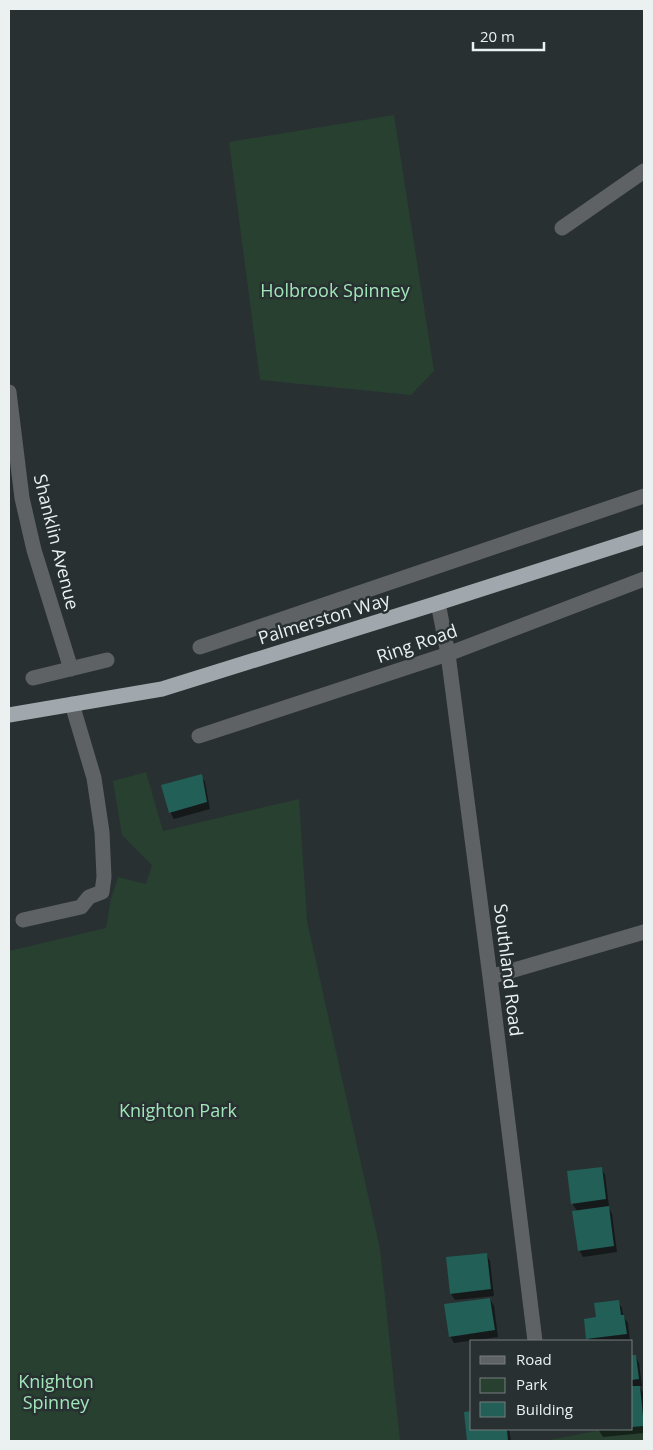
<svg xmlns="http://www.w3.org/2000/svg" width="653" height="1450" viewBox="0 0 653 1450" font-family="'Open Sans',sans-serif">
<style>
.green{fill:#284030}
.shadow{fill:#0007}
.building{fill:#215f57}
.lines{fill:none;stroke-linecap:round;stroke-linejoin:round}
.minor{stroke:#5f6264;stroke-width:15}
.highway{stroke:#a0a8ad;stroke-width:15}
.labels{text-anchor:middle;stroke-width:5;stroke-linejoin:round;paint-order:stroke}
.park-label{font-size:18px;fill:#a0e6b8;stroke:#283032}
.street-label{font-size:18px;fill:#ebf0f1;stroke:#283032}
</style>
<rect width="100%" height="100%" fill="#283032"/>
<path class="green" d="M 394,115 L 434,371 L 411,395 L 260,380 L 229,142 Z
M 146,772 L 163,831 L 299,799 L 307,921 L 380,1249 L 400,1441 L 9,1441 L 9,951 L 106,928 L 111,899 L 118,877 L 146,884 L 152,865 L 122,835 L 113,781 Z
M 644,1426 L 644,1441 L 543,1441 L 597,1431 L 632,1429 L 632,1427 Z"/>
<path class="shadow" d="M 201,776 L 205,782 L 210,809 L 174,819 L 170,812 Z
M 601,1168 L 605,1175 L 609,1206 L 608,1206 L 612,1214 L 617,1252 L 583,1257 L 579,1250 L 577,1211 L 572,1203 Z
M 486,1254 L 490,1261 L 494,1296 L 455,1300 L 451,1294 Z
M 490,1299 L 494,1306 L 498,1337 L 454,1343 L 450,1336 Z
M 618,1302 L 622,1308 L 623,1316 L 628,1323 L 630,1341 L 589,1341 L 588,1339 L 598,1318 Z
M 635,1356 L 639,1363 L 642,1386 L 639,1386 L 644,1394 L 644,1433 L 603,1437 L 598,1429 L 632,1429 L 632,1357 Z
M 466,1413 L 472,1429 L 509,1429 L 511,1441 L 468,1441 Z"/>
<path class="building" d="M 202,774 L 207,802 L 169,813 L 161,785 Z
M 602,1167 L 606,1199 L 571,1204 L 567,1171 Z
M 609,1206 L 614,1246 L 578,1251 L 572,1211 Z
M 487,1253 L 491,1289 L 450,1294 L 446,1257 Z
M 490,1298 L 495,1330 L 449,1337 L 444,1304 Z
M 619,1300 L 621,1315 L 624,1315 L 627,1334 L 586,1339 L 584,1319 L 596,1317 L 594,1303 Z
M 632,1355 L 636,1355 L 639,1379 L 632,1380 Z
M 632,1386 L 640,1386 L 644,1426 L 632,1427 Z
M 472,1411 L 472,1429 L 507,1429 L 508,1441 L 467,1441 L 464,1412 Z"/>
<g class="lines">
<path class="minor" d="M 562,228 L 644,171
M 9,392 L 22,498 L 34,550 L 71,669
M 438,603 L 448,654 L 490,977 L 535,1341
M 200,647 L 644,496
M 33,678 L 107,660
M 199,736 L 448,654 L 644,579
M 23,920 L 81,907 L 89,897 L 102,892 L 104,877 L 102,832 L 94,778 L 72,704
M 490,977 L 644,932"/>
<path class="highway" d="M 9,715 L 162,689 L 438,603 L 644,537"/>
</g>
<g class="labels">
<g class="park-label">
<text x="335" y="297">Holbrook Spinney</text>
<text x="178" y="1117">Knighton Park</text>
<text x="56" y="1388">Knighton<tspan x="56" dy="21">Spinney</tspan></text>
</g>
<g class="street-label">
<text transform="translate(56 542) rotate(76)" y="6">Shanklin Avenue</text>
<text transform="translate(324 619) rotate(-17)" y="6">Palmerston Way</text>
<text transform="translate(417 644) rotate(-19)" y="6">Ring Road</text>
<text transform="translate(508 970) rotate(83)" y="6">Southland Road</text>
</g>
</g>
<rect width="653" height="1450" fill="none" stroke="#ebf0f1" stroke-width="20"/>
<rect x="470" y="1340" width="162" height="90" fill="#283032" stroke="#767d7e"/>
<rect x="480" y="1356" width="25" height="8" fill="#5f6264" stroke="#767d7e"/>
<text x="516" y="1365" font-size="15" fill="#ebf0f1">Road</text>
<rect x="480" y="1378" width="25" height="15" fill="#284030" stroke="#767d7e"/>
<text x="516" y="1390" font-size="15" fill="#ebf0f1">Park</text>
<rect x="480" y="1402" width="25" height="15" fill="#215f57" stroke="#767d7e"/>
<text x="516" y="1415" font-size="15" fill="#ebf0f1">Building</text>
<path d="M473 42v8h71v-8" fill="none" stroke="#ebf0f1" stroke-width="2.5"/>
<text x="480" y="42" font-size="15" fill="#ebf0f1" stroke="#283032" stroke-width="4" paint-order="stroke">20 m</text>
</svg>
